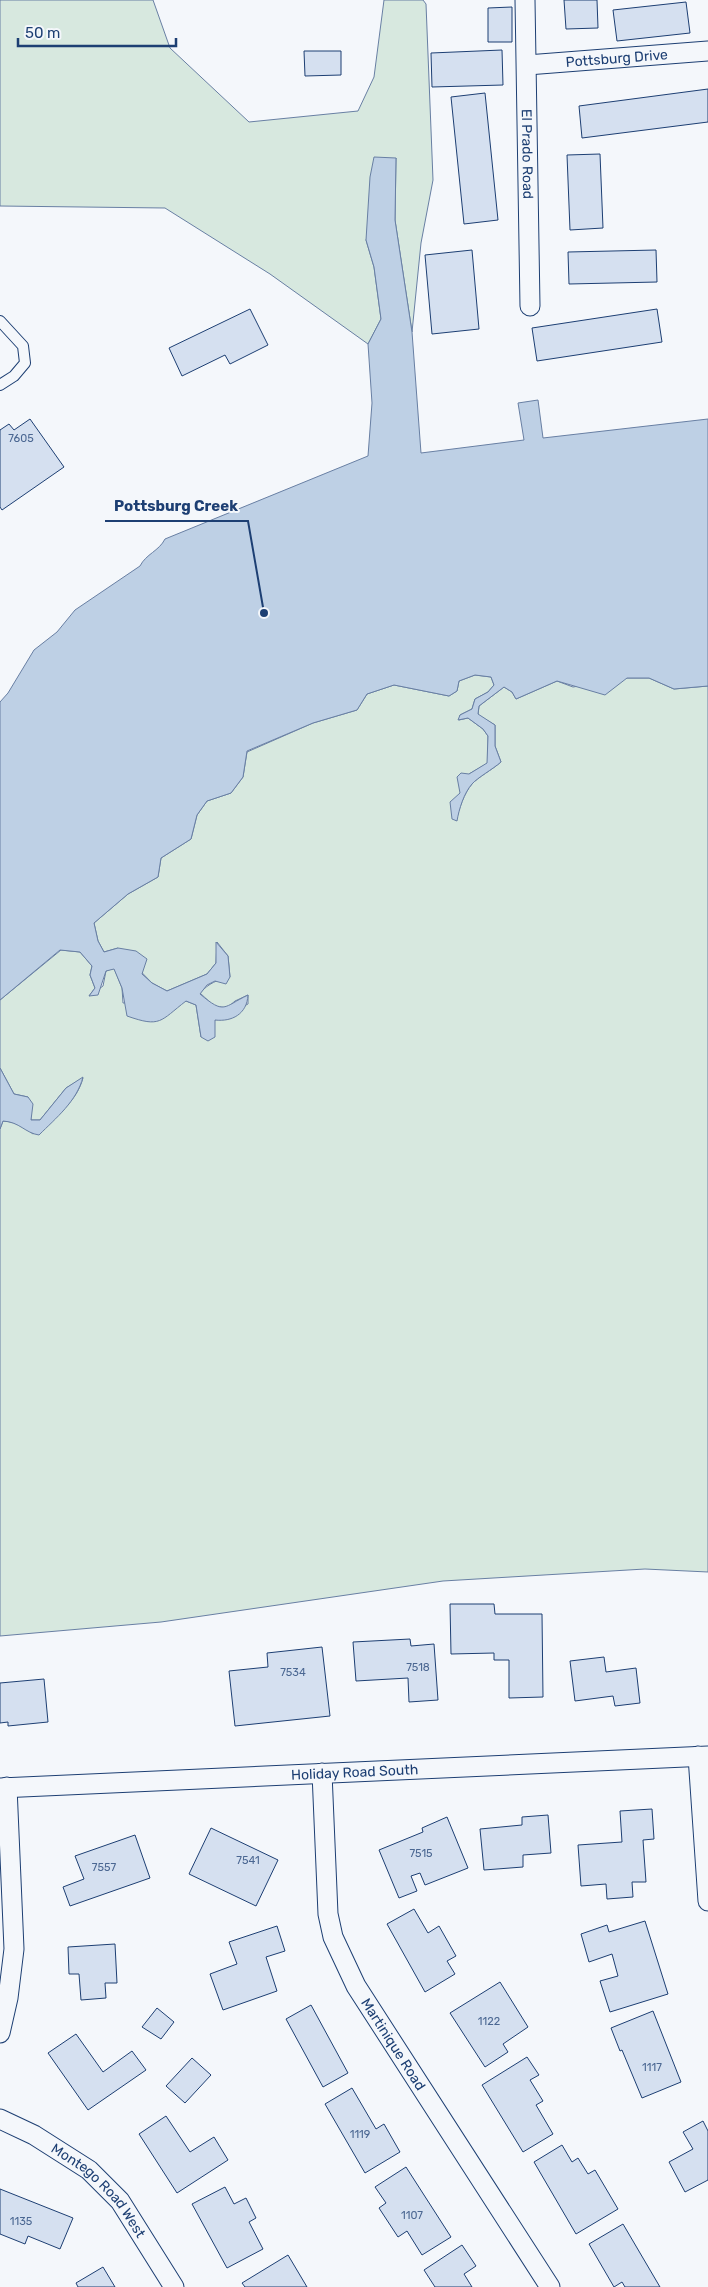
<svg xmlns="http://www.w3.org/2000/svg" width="708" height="2287" viewBox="0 0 708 2287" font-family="Rubik,sans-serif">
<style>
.green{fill:#d7e8df;stroke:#687fa3}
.water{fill:#bed0e5;stroke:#687fa3}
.building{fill:#d5e0f0;stroke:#1d3f73}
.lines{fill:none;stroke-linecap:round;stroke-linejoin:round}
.service-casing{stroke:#1d3f73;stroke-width:12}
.minor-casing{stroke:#1d3f73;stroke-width:21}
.service{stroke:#f4f7fb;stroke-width:10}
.minor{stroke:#f4f7fb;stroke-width:19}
.labels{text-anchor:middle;stroke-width:4;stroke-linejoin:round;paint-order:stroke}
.number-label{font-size:11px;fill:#4b6792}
.street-label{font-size:14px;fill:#1d3f73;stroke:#f4f7fb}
.leader{fill:none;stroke:#1d3f73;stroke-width:2}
.callout-dot{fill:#1d3f73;stroke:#f4f7fb;stroke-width:2}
.callout-label{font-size:15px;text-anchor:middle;font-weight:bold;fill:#1d3f73;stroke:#f4f7fb;stroke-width:4;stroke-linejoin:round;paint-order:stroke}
</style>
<rect width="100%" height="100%" fill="#f4f7fb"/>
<path class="green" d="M 0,0 L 153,0 L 170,48 L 249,122 L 358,111 L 374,77 L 384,0 L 423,0 L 426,4 L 433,180 L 421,243 L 412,332 L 395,220 L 396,158 L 366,240 L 374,267 L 381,319 L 368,344 L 270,274 L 165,208 L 0,206 Z
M 475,675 L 491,677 L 494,685 L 488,692 L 475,699 L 472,709 L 460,715 L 459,720 L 468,718 L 483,729 L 488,736 L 488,763 L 469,774 L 460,794 L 456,821 C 459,809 464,793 472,784 C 477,778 493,769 501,762 L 495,746 L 495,725 L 478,715 L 479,706 L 504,687 L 512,692 L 516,699 L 557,681 L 573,687 L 626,678 L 649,678 L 674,689 L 708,686 L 708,1572 L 645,1569 L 443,1581 L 161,1622 L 0,1636 L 0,1129 L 3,1121 C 16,1122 23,1126 33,1134 C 53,1118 76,1104 83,1078 L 66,1088 L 40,1120 L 31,1120 L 28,1097 L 14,1094 L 0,1068 L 0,1000 L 61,950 L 80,952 L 92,966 L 90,975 L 95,988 L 89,996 L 103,986 L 106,971 L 114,968 L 122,988 L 123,1003 L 186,1001 L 196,1005 L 201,1037 L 215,1020 L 248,1004 L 248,995 L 235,1001 L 227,1008 L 214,1006 L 200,993 C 209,983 217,980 230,977 L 228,956 L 217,942 L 216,963 L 207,974 L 167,991 L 152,983 L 118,948 L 104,952 L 98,941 L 94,923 L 128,894 L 158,877 L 161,858 L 191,839 L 197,815 L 207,801 L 231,793 L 243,777 L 247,752 L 313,723 L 357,710 L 367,694 L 394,685 L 449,696 L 457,691 L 459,681 Z"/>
<path class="water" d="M 374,157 L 396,158 L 395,220 L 412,332 L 421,453 L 524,440 L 518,403 L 538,400 L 543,438 L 708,419 L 708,686 L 674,689 L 649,678 L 627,678 L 605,695 L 557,681 L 516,699 L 512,692 L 504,687 L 479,706 L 478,714 L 495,725 L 495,746 L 501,762 C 493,769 477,778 472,784 C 464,793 459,809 457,821 L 452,819 L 450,802 L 460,793 L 457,777 L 461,773 L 469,774 L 487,763 L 488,736 L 483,729 L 468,718 L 458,720 L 460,715 L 472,709 L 475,699 L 488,692 L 494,685 L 491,677 L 475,675 L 459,681 L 457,691 L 449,696 L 394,685 L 367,694 L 357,710 L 313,723 L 247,751 L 243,777 L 231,793 L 207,801 L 197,815 L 191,839 L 161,858 L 158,877 L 128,894 L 94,923 L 98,941 L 104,952 L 118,948 L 136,951 L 147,959 L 142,974 L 152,983 L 167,991 L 207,974 L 216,963 L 216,942 L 228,956 L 230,977 L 226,984 L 215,981 L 207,985 L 200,994 C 225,1015 223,1007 248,995 C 247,1014 232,1022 215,1020 L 215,1037 L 208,1041 L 201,1037 L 196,1005 L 186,1001 C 160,1021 161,1028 127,1016 L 122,988 L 114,969 L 106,971 L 98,995 L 89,996 L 95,988 L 90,975 L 92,966 L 80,952 L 60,950 L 0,1000 L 0,702 L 8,693 L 34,650 L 57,632 L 75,610 L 140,566 C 146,554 159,551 165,539 L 368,456 L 372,403 L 368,344 L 381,319 L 374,267 L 366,240 L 370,177 Z
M 0,1068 L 14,1094 L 28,1097 L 33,1104 L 31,1120 L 40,1120 L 66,1088 L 83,1077 C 77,1101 56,1118 39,1135 C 25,1133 20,1122 3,1121 L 0,1129 Z"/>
<path class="building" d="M 564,0 L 597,0 L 598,28 L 566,29 Z
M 686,2 L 690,33 L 617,41 L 613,10 Z
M 512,7 L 512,42 L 488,42 L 488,8 Z
M 502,50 L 503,85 L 432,87 L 431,53 Z
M 304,51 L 341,51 L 341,75 L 305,76 Z
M 708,89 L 708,122 L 582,138 L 579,106 Z
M 485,93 L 498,220 L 464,224 L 451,97 Z
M 600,154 L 603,228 L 570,230 L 567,155 Z
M 472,250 L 479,329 L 432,334 L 425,255 Z
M 656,250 L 657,282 L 569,284 L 568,252 Z
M 250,309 L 268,345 L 230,364 L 225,355 L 182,376 L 169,348 Z
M 657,309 L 662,342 L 537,361 L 532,328 Z
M 30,419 L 64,467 L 2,510 L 0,507 L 0,430 L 9,424 L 14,430 Z
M 450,1604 L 494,1604 L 495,1614 L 542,1614 L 543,1697 L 509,1698 L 509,1660 L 494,1660 L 494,1653 L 451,1654 Z
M 410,1639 L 411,1646 L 434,1644 L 438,1700 L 409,1702 L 408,1678 L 356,1681 L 353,1642 Z
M 322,1647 L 330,1716 L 235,1726 L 229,1671 L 268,1667 L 267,1653 Z
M 604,1657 L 606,1672 L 636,1668 L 640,1703 L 615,1706 L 613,1696 L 575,1701 L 570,1661 Z
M 44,1679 L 48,1722 L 8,1726 L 8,1722 L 0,1723 L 0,1683 Z
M 652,1809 L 654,1839 L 643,1840 L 646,1882 L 632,1882 L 633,1897 L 607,1899 L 606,1884 L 581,1886 L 578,1845 L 622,1842 L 620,1811 Z
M 548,1815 L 551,1853 L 523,1855 L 523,1867 L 484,1870 L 480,1829 L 522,1825 L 522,1817 Z
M 447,1817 L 468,1868 L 425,1885 L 420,1873 L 411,1876 L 417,1891 L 399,1898 L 379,1850 L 423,1832 L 422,1828 Z
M 211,1828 L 278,1860 L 256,1906 L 189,1874 Z
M 135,1835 L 150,1878 L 70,1906 L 63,1887 L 84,1879 L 75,1856 Z
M 414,1909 L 428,1933 L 439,1926 L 456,1956 L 447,1961 L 455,1974 L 425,1992 L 387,1924 Z
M 645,1921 L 668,1994 L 610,2012 L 600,1981 L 618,1976 L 612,1954 L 589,1962 L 581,1934 L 607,1925 L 609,1932 Z
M 277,1926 L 285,1951 L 266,1957 L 277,1991 L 223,2010 L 210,1974 L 237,1964 L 229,1942 Z
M 115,1944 L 117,1983 L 105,1983 L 106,1998 L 81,2000 L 79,1974 L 69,1974 L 68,1947 Z
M 500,1982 L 528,2027 L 503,2044 L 508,2052 L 485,2067 L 450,2013 Z
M 311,2005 L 348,2073 L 323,2087 L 286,2019 Z
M 157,2008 L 174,2022 L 161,2039 L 142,2027 Z
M 653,2011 L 681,2082 L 642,2098 L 622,2050 L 620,2051 L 611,2028 Z
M 76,2034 L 103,2072 L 132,2051 L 146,2070 L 88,2110 L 48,2053 Z
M 527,2057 L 539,2075 L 530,2080 L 543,2101 L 536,2105 L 553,2134 L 523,2152 L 482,2085 Z
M 192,2058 L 211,2075 L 185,2103 L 166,2086 Z
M 352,2088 L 376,2129 L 384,2124 L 400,2152 L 365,2173 L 325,2104 Z
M 166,2116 L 190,2152 L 214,2137 L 228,2160 L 177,2193 L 139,2134 Z
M 703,2121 L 708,2131 L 708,2180 L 685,2192 L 669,2162 L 693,2149 L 683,2132 Z
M 562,2145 L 572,2162 L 578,2158 L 588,2174 L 595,2170 L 618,2209 L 576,2234 L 534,2162 Z
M 406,2167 L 451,2237 L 422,2255 L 407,2231 L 398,2237 L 379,2208 L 386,2203 L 375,2187 Z
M 225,2187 L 234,2204 L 246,2198 L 256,2218 L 249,2222 L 263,2249 L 227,2268 L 192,2204 Z
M 0,2189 L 73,2218 L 60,2249 L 28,2236 L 25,2244 L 0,2234 Z
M 623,2224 L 660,2287 L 625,2287 L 622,2282 L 614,2287 L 589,2244 Z
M 462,2245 L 476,2266 L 464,2274 L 472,2287 L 435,2287 L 424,2270 Z
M 288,2255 L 307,2287 L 245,2287 L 242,2283 Z
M 103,2267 L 115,2287 L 78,2287 L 76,2283 Z"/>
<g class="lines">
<g class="service-casing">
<path id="service" d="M 0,321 L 23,346 L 25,363 L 14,376 L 0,385"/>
</g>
<g class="minor-casing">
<g id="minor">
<path id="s1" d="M 525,0 L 530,306"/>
<path id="s2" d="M 527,65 L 708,51"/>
<path d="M 698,1756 L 708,1901"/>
<path id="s3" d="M 322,1773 L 328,1914 L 333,1937 L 356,1986 L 550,2287"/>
<path id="s4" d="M 0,1788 L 708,1756"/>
<path d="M 0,2033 L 8,1998 L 14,1949 L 7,1787"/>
<path id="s5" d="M 0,2119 L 34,2135 L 89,2170 L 120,2201 L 174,2287"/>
</g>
</g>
<use href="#service" class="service"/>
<use href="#minor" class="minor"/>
</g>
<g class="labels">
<g class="number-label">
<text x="21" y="442">7605</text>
<text x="418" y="1671">7518</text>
<text x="293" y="1676">7534</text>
<text x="421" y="1857">7515</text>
<text x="248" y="1864">7541</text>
<text x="104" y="1871">7557</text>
<text x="489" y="2025">1122</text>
<text x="652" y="2071">1117</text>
<text x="360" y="2138">1119</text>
<text x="412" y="2219">1107</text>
<text x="21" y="2225">1135</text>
</g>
<g class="street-label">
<text dy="5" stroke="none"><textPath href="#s2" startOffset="90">Pottsburg Drive</textPath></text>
<text dy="5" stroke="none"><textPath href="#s1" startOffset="154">El Prado Road</textPath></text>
<text dy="5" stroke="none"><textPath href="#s4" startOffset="355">Holiday Road South</textPath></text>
<text dy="5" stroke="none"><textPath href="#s3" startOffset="288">Martinique Road</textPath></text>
<text dy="5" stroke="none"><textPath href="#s5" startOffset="124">Montego Road West</textPath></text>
</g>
</g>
<path class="leader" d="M264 613L248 521H105"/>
<circle class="callout-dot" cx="264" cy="613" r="5"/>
<g class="callout-label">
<text x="176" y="511">Pottsburg Creek</text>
</g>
<path d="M18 38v8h158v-8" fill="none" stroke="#1d3f73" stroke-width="2.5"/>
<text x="25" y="38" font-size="15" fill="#1d3f73" stroke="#f4f7fb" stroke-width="4" paint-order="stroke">50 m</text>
</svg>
